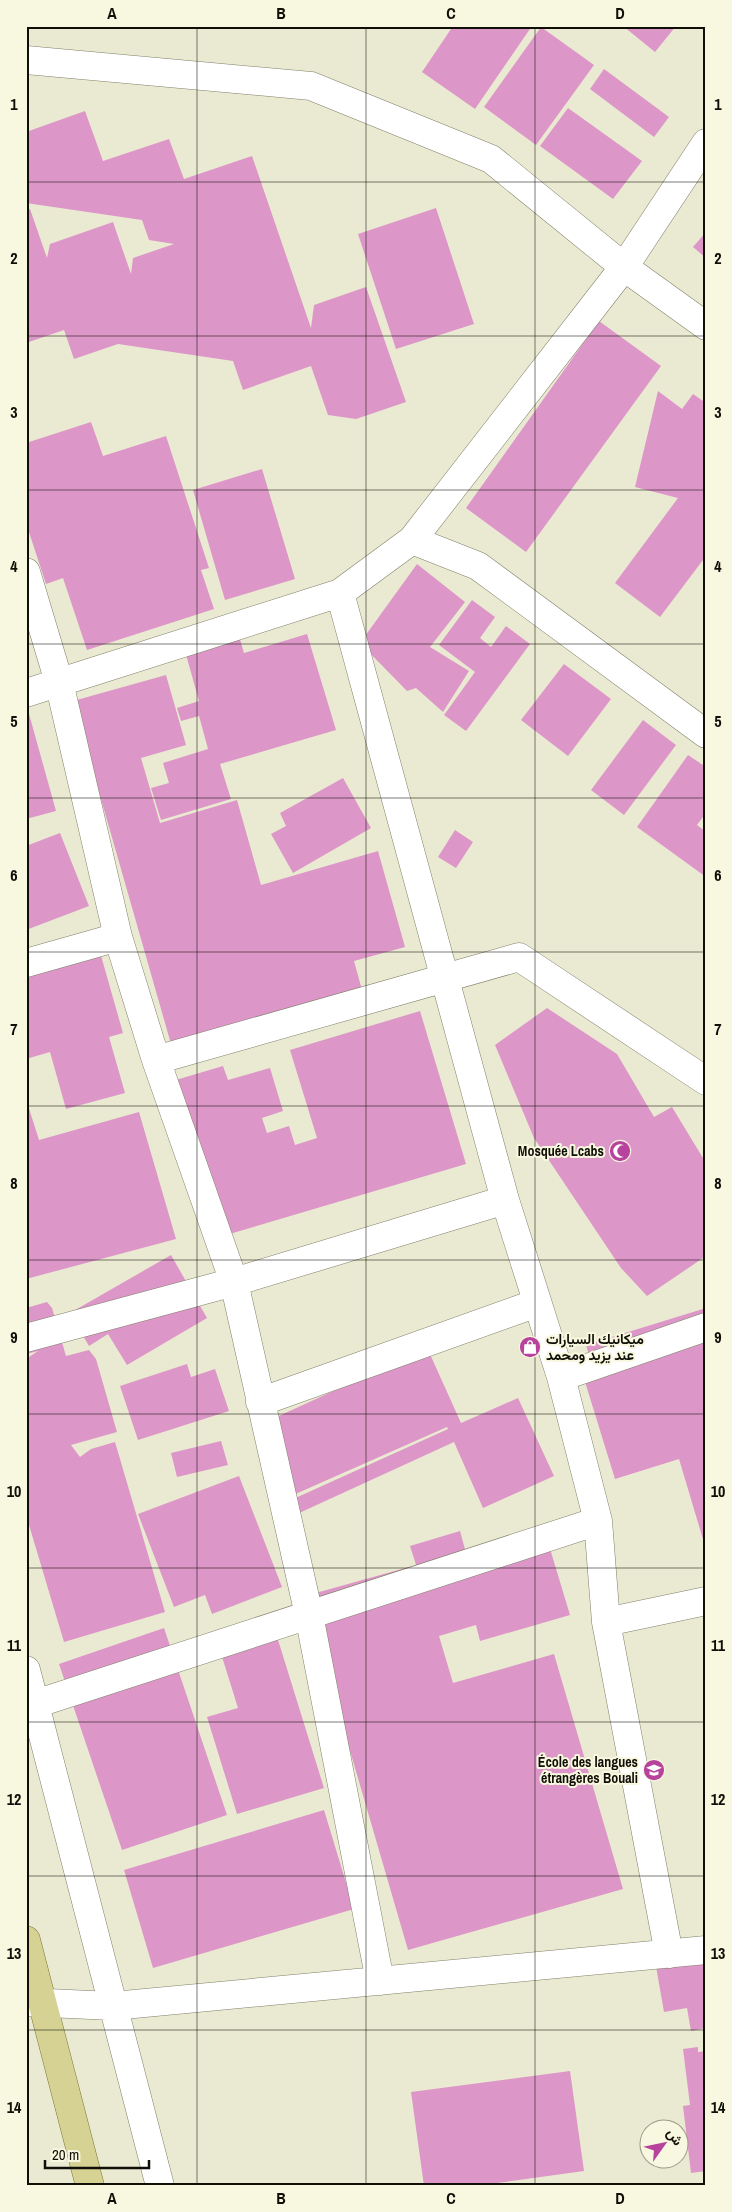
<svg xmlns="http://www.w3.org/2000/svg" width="732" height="2212" viewBox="0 0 732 2212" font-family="'Archivo Narrow',Vazirmatn,sans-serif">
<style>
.building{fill:#dd96c8}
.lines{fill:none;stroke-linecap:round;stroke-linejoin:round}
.street-casing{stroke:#80806b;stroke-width:29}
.primary-casing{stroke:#7e7a34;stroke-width:29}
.street{stroke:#fff;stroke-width:28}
.primary{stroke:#d6d294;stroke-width:28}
.grid{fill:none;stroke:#0f0f07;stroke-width:1;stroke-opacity:0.55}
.labels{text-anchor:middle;stroke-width:4;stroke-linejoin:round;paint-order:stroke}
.poi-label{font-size:14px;font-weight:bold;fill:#0f0f07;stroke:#f8f7df;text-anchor:end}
.neatline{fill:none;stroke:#0f0f07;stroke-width:2}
.grid-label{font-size:16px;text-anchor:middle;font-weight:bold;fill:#0f0f07}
</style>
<rect width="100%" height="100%" fill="#eaead2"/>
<path class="building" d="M 453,26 L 532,26 L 475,109 L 422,72 Z
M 623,26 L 676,26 L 655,52 Z
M 541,27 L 594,65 L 536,145 L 484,107 Z
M 604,69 L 669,117 L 654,137 L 590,89 Z
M 568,108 L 642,161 L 613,199 L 540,146 Z
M 85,111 L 103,161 L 169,139 L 184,179 L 252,156 L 311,328 L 314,305 L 366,287 L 406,402 L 356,419 L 328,415 L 311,366 L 243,390 L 233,361 L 118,344 L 74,359 L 64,330 L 26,343 L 26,210 L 30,209 L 47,258 L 50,244 L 113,222 L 131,274 L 133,258 L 174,244 L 149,240 L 142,220 L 26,203 L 26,132 Z
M 436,208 L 474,324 L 396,349 L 358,234 Z
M 706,232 L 706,258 L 693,247 Z
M 599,321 L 661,366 L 526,552 L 466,508 Z
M 658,391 L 682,409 L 693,394 L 706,403 L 706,556 L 660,617 L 615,583 L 678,498 L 635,487 Z
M 91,422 L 103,456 L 166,436 L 209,568 L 201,570 L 214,609 L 87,650 L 63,578 L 46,584 L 26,523 L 26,443 Z
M 262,469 L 295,579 L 225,600 L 193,490 Z
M 417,564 L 465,602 L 430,647 L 469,671 L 443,712 L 416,688 L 407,691 L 360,643 Z
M 472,600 L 495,617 L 480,638 L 491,647 L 506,626 L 530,644 L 466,731 L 444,715 L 475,672 L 439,645 Z
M 307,634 L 336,730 L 220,764 L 231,799 L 161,820 L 151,788 L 169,783 L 163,763 L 208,749 L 199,716 L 181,721 L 177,708 L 199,701 L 185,651 L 239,636 L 244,653 Z
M 564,664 L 611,699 L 568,756 L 521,720 Z
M 166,675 L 186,745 L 141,758 L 160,823 L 237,800 L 261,885 L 378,851 L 405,947 L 354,961 L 362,990 L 171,1044 L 73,701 Z
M 26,703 L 56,811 L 26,819 Z
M 643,720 L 676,745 L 624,815 L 591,790 Z
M 688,755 L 706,767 L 706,813 L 697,825 L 706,832 L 706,877 L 637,827 Z
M 343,778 L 371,828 L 293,873 L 271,834 L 286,826 L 280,813 Z
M 455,830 L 473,842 L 456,868 L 438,857 Z
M 60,833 L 89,906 L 26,930 L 26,846 Z
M 96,938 L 123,1033 L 109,1037 L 125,1093 L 66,1109 L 50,1052 L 26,1059 L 26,958 Z
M 547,1008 L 617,1054 L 654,1117 L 672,1107 L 706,1163 L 706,1256 L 647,1296 L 621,1268 L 534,1138 L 495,1045 Z
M 420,1011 L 466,1164 L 216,1238 L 169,1082 L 223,1066 L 228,1080 L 270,1068 L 283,1111 L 262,1118 L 267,1133 L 289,1126 L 295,1145 L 317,1138 L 290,1050 Z
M 26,1099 L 39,1140 L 139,1112 L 176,1239 L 26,1279 Z
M 171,1255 L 207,1318 L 127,1365 L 108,1334 L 89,1346 L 70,1313 Z
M 47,1302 L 52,1308 L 66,1356 L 89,1350 L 96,1359 L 117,1432 L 71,1445 L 80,1457 L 91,1449 L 115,1442 L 165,1612 L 64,1642 L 26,1515 L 26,1359 L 38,1351 L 26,1354 L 26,1308 Z
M 706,1308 L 706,1546 L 705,1546 L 679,1459 L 615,1479 L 582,1372 L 593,1368 L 586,1345 Z
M 425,1343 L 461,1423 L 518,1398 L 554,1476 L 483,1508 L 454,1442 L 297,1514 L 291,1500 L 448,1429 L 447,1427 L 291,1496 L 259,1425 L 351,1383 Z
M 187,1364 L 191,1377 L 215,1369 L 229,1411 L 138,1440 L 120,1386 Z
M 221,1441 L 228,1465 L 177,1477 L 171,1453 Z
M 239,1476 L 282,1587 L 212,1614 L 205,1595 L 174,1607 L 138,1514 Z
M 460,1531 L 469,1564 L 548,1542 L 570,1615 L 480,1641 L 476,1625 L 439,1636 L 453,1683 L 554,1654 L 623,1889 L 408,1950 L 305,1596 L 416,1565 L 410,1546 Z
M 270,1614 L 324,1788 L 237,1814 L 207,1717 L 238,1708 L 214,1631 Z
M 164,1628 L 227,1815 L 122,1850 L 59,1664 Z
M 324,1810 L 354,1909 L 153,1968 L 124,1870 Z
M 706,1945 L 706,2028 L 691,2031 L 687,2008 L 664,2012 L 654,1955 Z
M 698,2047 L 698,2052 L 706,2051 L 706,2171 L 691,2173 L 683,2106 L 690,2105 L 683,2049 Z
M 570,2071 L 584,2171 L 475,2186 L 424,2186 L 411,2092 Z"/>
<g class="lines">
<g class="street-casing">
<path id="street" d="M 26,60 L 311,86 L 491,159 L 624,267 L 706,326
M 412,540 L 478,566 L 706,734
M 26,572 L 59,682 L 118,937 L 156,1060 L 234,1282 L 309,1615 L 380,1981
M 340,593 L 505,1200 L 561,1377 L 598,1521 L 606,1622 L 669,1954
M 26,693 L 340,593 L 412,540 L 624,267 L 706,143
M 26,963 L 118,937
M 156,1060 L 519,957 L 706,1081
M 26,1338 L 234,1282 L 505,1200
M 561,1377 L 706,1327
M 260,1402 L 537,1303
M 606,1622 L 706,1601
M 26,1670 L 160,2186
M 26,1707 L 598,1521
M 26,2002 L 113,2006 L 706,1950"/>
</g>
<g class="primary-casing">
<path id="primary" d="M 26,1940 L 90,2186"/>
</g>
<use href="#street" class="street"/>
<use href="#primary" class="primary"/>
</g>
<path class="grid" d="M 197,26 L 197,2186M 366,26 L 366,2186M 535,26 L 535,2186M 26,182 L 706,182M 26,336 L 706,336M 26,490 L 706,490M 26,644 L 706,644M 26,798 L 706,798M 26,952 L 706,952M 26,1106 L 706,1106M 26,1260 L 706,1260M 26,1414 L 706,1414M 26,1568 L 706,1568M 26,1722 L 706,1722M 26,1876 L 706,1876M 26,2030 L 706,2030"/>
<defs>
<g id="mosque-disc" transform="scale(1.125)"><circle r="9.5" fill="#b7439c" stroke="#f8f7df"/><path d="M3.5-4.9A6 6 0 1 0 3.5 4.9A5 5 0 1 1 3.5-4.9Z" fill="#fff"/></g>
<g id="shop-disc" transform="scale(1.125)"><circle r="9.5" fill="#b7439c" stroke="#f8f7df"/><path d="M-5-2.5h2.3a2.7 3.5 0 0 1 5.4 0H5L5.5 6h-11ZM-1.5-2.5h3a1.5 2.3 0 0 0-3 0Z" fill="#fff"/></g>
<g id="school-disc" transform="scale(1.125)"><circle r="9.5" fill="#b7439c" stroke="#f8f7df"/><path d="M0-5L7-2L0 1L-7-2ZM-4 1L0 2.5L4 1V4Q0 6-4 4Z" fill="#fff"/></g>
</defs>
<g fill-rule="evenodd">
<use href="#mosque-disc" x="620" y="1151"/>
<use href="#shop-disc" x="530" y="1347"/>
<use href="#school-disc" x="654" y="1770"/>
</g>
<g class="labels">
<g class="poi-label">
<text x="604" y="1156">Mosquée Lcabs</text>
<text x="546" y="1344" text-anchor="start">ميكانيك السيارات<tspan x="546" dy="16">عند يزيد ومحمد</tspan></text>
<text x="638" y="1767">École des langues<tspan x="638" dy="16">étrangères Bouali</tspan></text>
</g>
</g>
<rect width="732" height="2212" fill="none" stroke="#f8f7df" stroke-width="55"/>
<g transform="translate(664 2144) rotate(57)"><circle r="24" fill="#f8f7df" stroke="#9b9a89"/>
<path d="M0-4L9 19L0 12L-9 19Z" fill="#b7439c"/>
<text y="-8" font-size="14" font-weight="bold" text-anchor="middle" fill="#0f0f07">ش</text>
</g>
<path d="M45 2160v8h104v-8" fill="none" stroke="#0f0f07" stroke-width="2.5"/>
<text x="52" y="2160" font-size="15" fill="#0f0f07" stroke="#f8f7df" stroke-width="4" paint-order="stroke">20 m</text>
<rect x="28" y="28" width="676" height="2156" class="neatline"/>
<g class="grid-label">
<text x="112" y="19">A</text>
<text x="281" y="19">B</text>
<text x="451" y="19">C</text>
<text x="620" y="19">D</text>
<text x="14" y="110">1</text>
<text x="718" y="110">1</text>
<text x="14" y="264">2</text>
<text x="718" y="264">2</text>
<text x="14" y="418">3</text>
<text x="718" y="418">3</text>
<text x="14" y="572">4</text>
<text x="718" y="572">4</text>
<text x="14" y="727">5</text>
<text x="718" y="727">5</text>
<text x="14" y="881">6</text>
<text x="718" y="881">6</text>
<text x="14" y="1035">7</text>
<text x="718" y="1035">7</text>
<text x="14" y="1189">8</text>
<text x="718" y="1189">8</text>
<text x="14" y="1343">9</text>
<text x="718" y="1343">9</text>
<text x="14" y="1497">10</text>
<text x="718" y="1497">10</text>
<text x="14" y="1651">11</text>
<text x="718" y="1651">11</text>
<text x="14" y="1805">12</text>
<text x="718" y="1805">12</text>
<text x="14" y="1959">13</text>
<text x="718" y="1959">13</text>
<text x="14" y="2113">14</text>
<text x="718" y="2113">14</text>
<text x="112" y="2204">A</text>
<text x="281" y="2204">B</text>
<text x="451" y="2204">C</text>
<text x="620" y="2204">D</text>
</g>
</svg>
